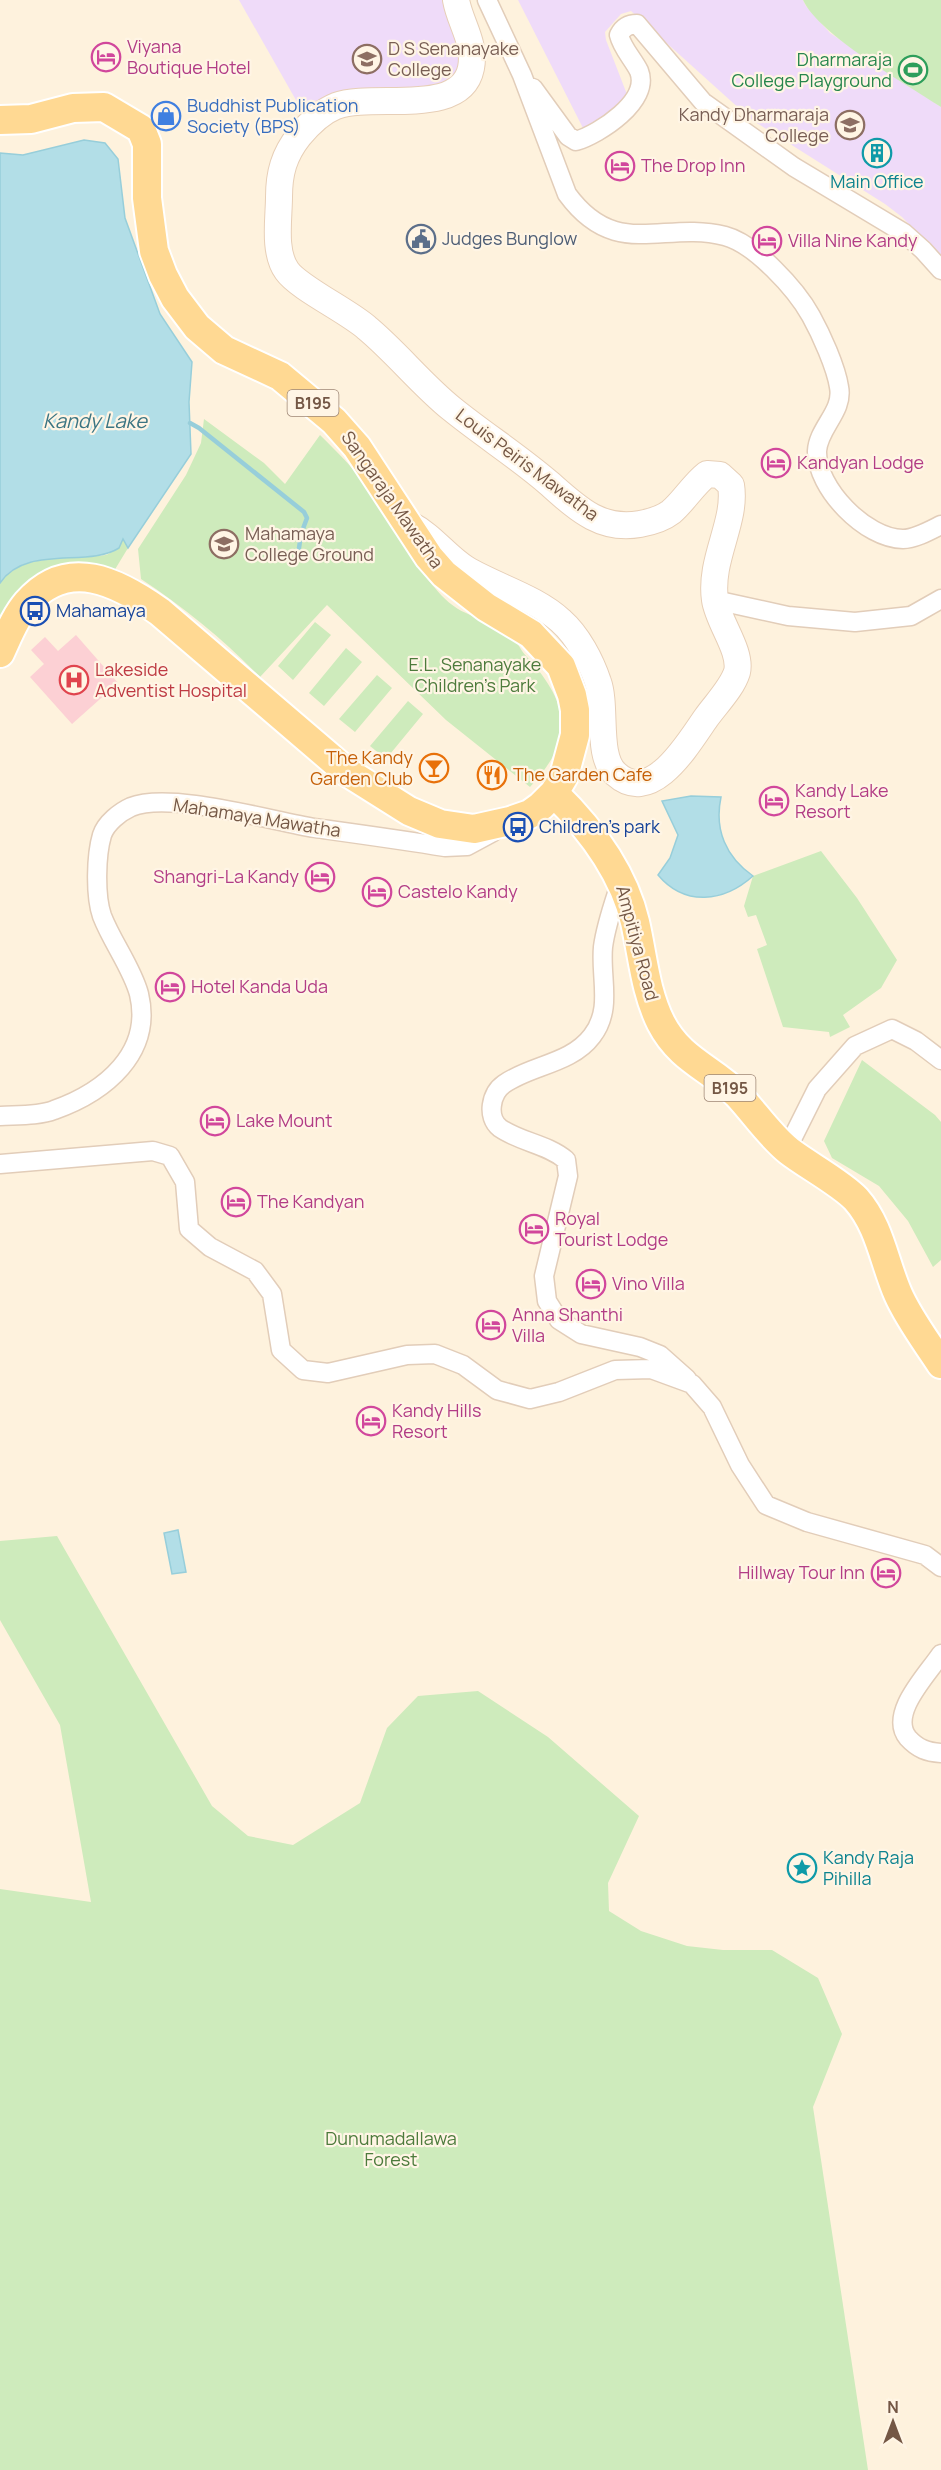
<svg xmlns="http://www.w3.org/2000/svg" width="941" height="2470" viewBox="0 0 941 2470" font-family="Manrope,sans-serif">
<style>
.education{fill:#efdbf9}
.medical{fill:#fcd0d4}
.green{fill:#ceebbc}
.water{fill:#b2dee7;stroke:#97ceda;stroke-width:1.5}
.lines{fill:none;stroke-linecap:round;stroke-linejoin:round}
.stream{stroke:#97ceda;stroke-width:4.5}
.minor-casing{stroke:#e2cdb9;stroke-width:21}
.secondary-casing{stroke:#e7cfb7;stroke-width:28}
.primary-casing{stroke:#fff;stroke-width:32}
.minor{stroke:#fff;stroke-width:18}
.secondary{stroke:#fff;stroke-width:26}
.primary{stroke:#ffd993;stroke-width:28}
.labels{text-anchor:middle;stroke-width:4.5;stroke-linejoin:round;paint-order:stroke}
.shield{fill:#fff5e5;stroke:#9e8675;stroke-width:1.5}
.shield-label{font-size:16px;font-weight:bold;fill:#745745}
.hotel-label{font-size:18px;fill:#b23c85;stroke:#fff5e5;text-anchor:start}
.education-label{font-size:18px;fill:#785e54;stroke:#fff5e5;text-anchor:start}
.leisure-label{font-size:18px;fill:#27864d;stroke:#fff5e5;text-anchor:end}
.shop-label{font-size:18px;fill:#366cbe;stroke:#fff5e5;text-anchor:start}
.culture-label{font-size:18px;fill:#0d838f;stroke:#fff5e5}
.service-label{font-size:18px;fill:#4e5e75;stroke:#fff5e5;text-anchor:start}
.street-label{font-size:18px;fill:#745745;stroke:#fff5e5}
.transit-label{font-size:18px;fill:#164399;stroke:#fff5e5;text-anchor:start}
.park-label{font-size:18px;fill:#4d7b3c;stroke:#fff5e5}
.health-label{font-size:18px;fill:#be3a42;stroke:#fff5e5;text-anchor:start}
.food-label{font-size:18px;fill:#c56008;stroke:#fff5e5;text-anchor:end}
.water-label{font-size:20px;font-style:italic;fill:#3b7583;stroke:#fff5e5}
</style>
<rect width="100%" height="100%" fill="#fef2dd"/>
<path class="education" d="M 239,0 L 449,0 L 462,62 L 452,85 L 305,116 Z
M 518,0 L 803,0 L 806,6 L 830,33 L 941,107 L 941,257 L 902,217 L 885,204 L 752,120 L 631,11 L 621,14 L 605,32 L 606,40 L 628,97 L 628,108 L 584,130 Z"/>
<path class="medical" d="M 76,635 L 118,683 L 72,724 L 30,677 L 44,664 L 31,650 L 45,637 L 58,651 Z"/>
<path class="green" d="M 803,0 L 941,0 L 941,107 C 906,84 819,35 803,0 Z
M 204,419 L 264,463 L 285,484 L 320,435 C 336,451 354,468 366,486 C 388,520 408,557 435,588 C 443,598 454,608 466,613 C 480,620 500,625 511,635 C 517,641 521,651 527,657 C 570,704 575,739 530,787 L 446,720 L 327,605 L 260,677 C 224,640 185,608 141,579 L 138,549 L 186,475 L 201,443 Z
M 123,539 L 128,548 L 111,576 L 100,572 L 0,630 L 0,583 C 16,559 57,556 83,555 C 92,555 102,558 110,553 C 115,550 119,543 123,539 Z
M 315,622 L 331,635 L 293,680 L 278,666 Z
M 346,648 L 362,662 L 324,706 L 309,693 Z
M 377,675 L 392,688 L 355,732 L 339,719 Z
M 408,701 L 423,714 L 386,759 L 370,746 Z
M 821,851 L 857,898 L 897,960 L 881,988 L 843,1015 L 850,1027 L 830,1037 L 829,1032 L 783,1027 L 757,949 L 767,945 L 756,915 L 748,917 L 744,906 L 753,876 Z
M 862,1060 L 935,1115 L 941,1122 L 941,1260 L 933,1267 L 908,1221 L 879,1186 L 832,1158 L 824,1141 Z
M 57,1536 L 212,1806 L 248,1836 L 293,1845 L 360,1803 L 387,1728 L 418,1696 L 478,1691 L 548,1737 L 639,1816 L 608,1883 L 609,1911 L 641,1931 L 687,1946 L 723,1950 L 772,1950 L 818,1978 L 842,2034 L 813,2107 L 868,2470 L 0,2470 L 0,1889 L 91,1902 L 60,1725 L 0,1620 L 0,1541 Z"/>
<path class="water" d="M 84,140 L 105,143 L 118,159 L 125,218 L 160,314 L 192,362 L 189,402 L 191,454 L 128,548 L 123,539 L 119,548 C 88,568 26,544 0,583 L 0,153 L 23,155 Z
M 691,796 L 721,797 C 714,830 726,857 753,876 C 724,902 685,907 658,875 L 670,858 L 678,835 L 662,801 Z
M 178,1530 L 186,1572 L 172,1574 L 164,1533 Z"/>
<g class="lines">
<path class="stream" d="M 190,423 L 199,428 L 304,512 L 307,518 L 301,534 L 299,548"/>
<g class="minor-casing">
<path id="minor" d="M 487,0 L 522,75 L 567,194 C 616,261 663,220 725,236 C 755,244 796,289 811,316 C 821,334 836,367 839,387 C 844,411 818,428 817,451 C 816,488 866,539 903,539 C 915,539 931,530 941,525
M 533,88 L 568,136 L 576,141 C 599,134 651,101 639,71 C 633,59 622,48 619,35 C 623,27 629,24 637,24 L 703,102 L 794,167 L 904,233 L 923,250 L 941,270
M 715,600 L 788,616 L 855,622 L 911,616 L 941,599
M 621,881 C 614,903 606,924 603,947 C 600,978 613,1009 592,1036 C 571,1064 531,1065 504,1084 C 491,1093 486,1117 500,1128 C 520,1142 547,1144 566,1160 L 568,1176 L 544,1276 L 547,1301 L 559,1320 L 581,1334 L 640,1347 L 660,1355 L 687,1379
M 0,1116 C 17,1115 39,1116 54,1110 C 105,1092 153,1053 139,994 C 132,968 112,942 102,916 C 95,896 96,855 102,835 C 106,823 120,812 131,807 C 170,791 271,821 315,828 C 358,834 402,840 445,847 L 467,846 L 493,832
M 787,1149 L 817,1089 L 855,1046 L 892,1029 L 916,1041 L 941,1060
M 0,1164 L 153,1151 L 170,1156 L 185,1182 L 189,1229 L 210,1247 L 255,1271 L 272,1294 L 281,1350 L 303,1370 L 328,1373 L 407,1355 L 435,1354 L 463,1365 L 497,1390 L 530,1399 L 559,1392 L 615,1370 L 651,1369 L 692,1384 L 712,1407 L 740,1465 L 766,1505 L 807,1522 L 925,1555 L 941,1567
M 941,1654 C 927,1675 888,1714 908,1738 C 918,1749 927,1752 941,1753"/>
</g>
<g class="secondary-casing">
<path id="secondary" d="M 409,524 C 434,537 444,555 466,569 C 496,587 535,597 561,621 C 578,636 591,661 598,682 C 607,707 596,757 616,774 C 652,807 689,742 706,718 C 716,704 732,688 737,672 C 742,651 718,622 715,600 C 709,559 737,522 731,485 L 720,475 L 707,474 C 693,485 684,501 671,512 C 662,519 651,522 640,524 C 601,531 578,509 550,484 C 519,457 484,435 452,409 C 422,385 397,353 367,328 C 348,311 299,288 287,271 C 273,252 279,218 279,197 C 279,173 284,155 299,136 C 309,124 321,112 336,106 C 374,92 461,118 471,68 C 476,43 460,23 456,0"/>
</g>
<g class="primary-casing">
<path id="primary" d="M 0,120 L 31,119 L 73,108 L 104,107 L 141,129 L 147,144 L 147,198 L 154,251 L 163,275 L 175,298 L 197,327 L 224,350 L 280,376 L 334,421 L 357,447 L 429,557 L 444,574 L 486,607 L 531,634 L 561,666 L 572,695 L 575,710 L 575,735 L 564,776 L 554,793 L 541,806 L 530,814 L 510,821 L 474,829 L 440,824 L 409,811 L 347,772 L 160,612 C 118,582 68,556 27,603 C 15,617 8,636 0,653
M 554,793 C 591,829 623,871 635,922 C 643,957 645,991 661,1023 C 680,1060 711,1068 737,1094 C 754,1112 769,1135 789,1151 C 807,1165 841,1183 856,1199 C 880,1226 884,1262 898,1294 C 909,1319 926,1341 941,1364"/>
</g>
<use href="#minor" class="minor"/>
<use href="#secondary" class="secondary"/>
<use href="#primary" class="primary"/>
</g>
<defs>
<g id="hotel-ring" transform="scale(1.5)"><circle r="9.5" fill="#fff5e5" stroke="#d1479c" stroke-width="1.5"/><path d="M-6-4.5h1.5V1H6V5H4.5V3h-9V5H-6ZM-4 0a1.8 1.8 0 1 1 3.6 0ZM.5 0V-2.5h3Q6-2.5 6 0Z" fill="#d1479c"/></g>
<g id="school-ring" transform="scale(1.5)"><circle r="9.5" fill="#fff5e5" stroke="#8d6e63" stroke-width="1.5"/><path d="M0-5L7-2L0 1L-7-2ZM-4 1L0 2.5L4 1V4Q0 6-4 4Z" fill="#8d6e63"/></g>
<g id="stadium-ring" transform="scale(1.5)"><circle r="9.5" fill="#fff5e5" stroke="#2e9e5b" stroke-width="1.5"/><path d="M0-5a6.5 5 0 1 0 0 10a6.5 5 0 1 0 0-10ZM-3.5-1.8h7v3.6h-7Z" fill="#2e9e5b"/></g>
<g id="shop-ring" transform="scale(1.5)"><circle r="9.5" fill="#fff5e5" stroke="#3f7fe0" stroke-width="1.5"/><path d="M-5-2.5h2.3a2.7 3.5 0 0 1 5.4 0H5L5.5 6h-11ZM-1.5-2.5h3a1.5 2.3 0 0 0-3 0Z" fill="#3f7fe0"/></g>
<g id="building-ring" transform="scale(1.5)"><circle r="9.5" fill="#fff5e5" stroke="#0f9aa8" stroke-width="1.5"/><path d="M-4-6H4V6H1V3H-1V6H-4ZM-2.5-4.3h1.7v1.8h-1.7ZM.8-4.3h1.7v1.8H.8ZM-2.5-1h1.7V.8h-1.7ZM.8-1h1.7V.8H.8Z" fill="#0f9aa8"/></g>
<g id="civic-ring" transform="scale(1.5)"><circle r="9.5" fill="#fff5e5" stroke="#5c6f8a" stroke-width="1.5"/><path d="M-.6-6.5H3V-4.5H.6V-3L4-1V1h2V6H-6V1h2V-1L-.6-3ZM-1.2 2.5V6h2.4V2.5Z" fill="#5c6f8a"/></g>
<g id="bus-ring" transform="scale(1.5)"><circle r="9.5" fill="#fff5e5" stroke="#1a4fb4" stroke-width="1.5"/><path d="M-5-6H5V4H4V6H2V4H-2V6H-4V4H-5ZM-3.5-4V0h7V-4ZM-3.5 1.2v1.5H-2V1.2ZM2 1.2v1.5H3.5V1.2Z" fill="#1a4fb4"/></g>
<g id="hospital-ring" transform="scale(1.5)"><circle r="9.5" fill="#fff5e5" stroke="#e0444e" stroke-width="1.5"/><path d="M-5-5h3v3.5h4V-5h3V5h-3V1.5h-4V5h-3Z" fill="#e0444e"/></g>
<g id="bar-ring" transform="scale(1.5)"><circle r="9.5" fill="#fff5e5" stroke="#e8710a" stroke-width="1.5"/><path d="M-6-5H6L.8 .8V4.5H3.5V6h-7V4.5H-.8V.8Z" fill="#e8710a"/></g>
<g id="restaurant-ring" transform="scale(1.5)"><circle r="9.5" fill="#fff5e5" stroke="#e8710a" stroke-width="1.5"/><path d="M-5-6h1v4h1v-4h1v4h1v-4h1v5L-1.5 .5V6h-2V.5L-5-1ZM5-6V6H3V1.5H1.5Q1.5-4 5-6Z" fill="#e8710a"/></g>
<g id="sight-ring" transform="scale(1.5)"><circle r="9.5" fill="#fff5e5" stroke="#0f9aa8" stroke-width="1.5"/><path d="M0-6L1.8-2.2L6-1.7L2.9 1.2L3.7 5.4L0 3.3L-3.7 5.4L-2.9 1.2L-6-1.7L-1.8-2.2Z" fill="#0f9aa8"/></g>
</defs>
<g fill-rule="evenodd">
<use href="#hotel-ring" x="106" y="57"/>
<use href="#school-ring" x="367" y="59"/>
<use href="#stadium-ring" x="913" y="70"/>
<use href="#shop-ring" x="166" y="116"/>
<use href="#school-ring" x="850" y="125"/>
<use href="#building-ring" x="877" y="153"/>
<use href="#hotel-ring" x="620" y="166"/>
<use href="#civic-ring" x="421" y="239"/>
<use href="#hotel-ring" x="767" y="241"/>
<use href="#hotel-ring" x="776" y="463"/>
<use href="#school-ring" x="224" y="544"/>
<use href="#bus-ring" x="35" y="611"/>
<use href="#hospital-ring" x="74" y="680"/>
<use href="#bar-ring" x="434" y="768"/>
<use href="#restaurant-ring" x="492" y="775"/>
<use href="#hotel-ring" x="774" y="801"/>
<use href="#bus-ring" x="518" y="827"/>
<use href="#hotel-ring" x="320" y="877"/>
<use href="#hotel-ring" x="377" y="892"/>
<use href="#hotel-ring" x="170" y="987"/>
<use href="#hotel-ring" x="215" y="1121"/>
<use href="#hotel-ring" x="236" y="1202"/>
<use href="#hotel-ring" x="534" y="1229"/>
<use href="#hotel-ring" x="591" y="1284"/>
<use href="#hotel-ring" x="491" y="1325"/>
<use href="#hotel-ring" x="371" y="1421"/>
<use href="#hotel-ring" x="886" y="1573"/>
<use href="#sight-ring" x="802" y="1868"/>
</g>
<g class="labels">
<g class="shield">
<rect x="287.5" y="390" width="51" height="26" rx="4.5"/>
<rect x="704.5" y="1075" width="51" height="26" rx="4.5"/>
</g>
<g class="shield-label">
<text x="313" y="409">B195</text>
<text x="730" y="1094">B195</text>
</g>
<g class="hotel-label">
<text x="127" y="53">Viyana<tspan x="127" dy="21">Boutique Hotel</tspan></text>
<text x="641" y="172">The Drop Inn</text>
<text x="788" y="247">Villa Nine Kandy</text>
<text x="797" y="469">Kandyan Lodge</text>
<text x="795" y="797">Kandy Lake<tspan x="795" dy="21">Resort</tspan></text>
<text x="299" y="883" text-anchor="end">Shangri-La Kandy</text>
<text x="398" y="898">Castelo Kandy</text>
<text x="191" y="993">Hotel Kanda Uda</text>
<text x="236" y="1127">Lake Mount</text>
<text x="257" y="1208">The Kandyan</text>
<text x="555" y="1225">Royal<tspan x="555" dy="21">Tourist Lodge</tspan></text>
<text x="612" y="1290">Vino Villa</text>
<text x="512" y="1321">Anna Shanthi<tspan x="512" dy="21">Villa</tspan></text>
<text x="392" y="1417">Kandy Hills<tspan x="392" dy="21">Resort</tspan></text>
<text x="865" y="1579" text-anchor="end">Hillway Tour Inn</text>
</g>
<g class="education-label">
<text x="388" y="55">D S Senanayake<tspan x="388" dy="21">College</tspan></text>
<text x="829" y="121" text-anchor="end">Kandy Dharmaraja<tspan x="829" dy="21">College</tspan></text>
<text x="245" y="540">Mahamaya<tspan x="245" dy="21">College Ground</tspan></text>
</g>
<g class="leisure-label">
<text x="892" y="66">Dharmaraja<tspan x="892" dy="21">College Playground</tspan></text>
</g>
<g class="shop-label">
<text x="187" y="112">Buddhist Publication<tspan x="187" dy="21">Society (BPS)</tspan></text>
</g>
<g class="culture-label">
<text x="877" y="188">Main Office</text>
<text x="823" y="1864" text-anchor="start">Kandy Raja<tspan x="823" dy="21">Pihilla</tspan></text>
</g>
<g class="service-label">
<text x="442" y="245">Judges Bunglow</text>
</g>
<g class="street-label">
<text transform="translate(527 465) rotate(37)" y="6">Louis Peiris Mawatha</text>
<text transform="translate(392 500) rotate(55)" y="6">Sangaraja Mawatha</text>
<text transform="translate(257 818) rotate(9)" y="6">Mahamaya Mawatha</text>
<text transform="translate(637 943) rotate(75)" y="6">Ampitiya Road</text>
</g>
<g class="transit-label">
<text x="56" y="617">Mahamaya</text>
<text x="539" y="833">Children's park</text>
</g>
<g class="park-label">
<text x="475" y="671">E.L. Senanayake<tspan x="475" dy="21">Children's Park</tspan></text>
<text x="391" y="2145">Dunumadallawa<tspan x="391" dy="21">Forest</tspan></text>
</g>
<g class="health-label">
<text x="95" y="676">Lakeside<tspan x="95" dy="21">Adventist Hospital</tspan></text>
</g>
<g class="food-label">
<text x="413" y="764">The Kandy<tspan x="413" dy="21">Garden Club</tspan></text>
<text x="513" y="781" text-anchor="start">The Garden Cafe</text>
</g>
<g class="water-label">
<text x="95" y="428">Kandy Lake</text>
</g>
</g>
<g transform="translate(893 2422)" stroke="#fff5e5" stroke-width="4.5" paint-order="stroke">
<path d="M0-4.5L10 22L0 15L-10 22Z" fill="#745745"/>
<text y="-9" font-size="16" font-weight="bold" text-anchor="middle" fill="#745745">N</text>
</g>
</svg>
